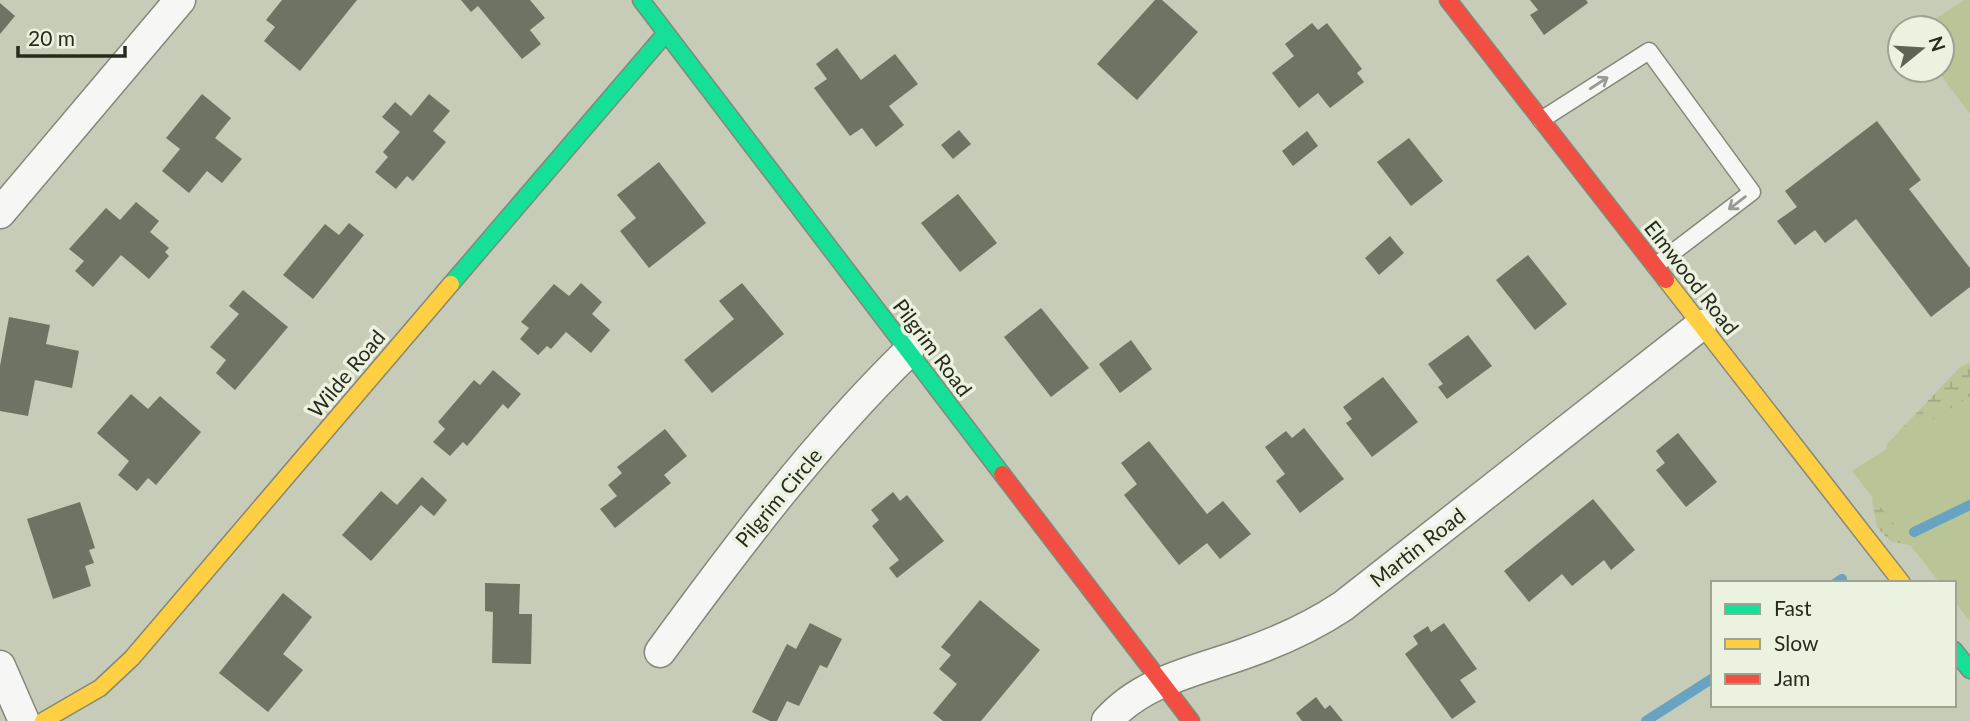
<svg xmlns="http://www.w3.org/2000/svg" width="1970" height="721" viewBox="0 0 1970 721" font-family="Lato,sans-serif">
<style>
.wetland{fill:url(#wetland-marsh)}
.park{fill:#b9c597}
.lines{fill:none;stroke-linecap:round;stroke-linejoin:round}
.stream{stroke:#68a3c2;stroke-width:10}
.building{fill:#6f7364}
.lane-casing{stroke:#838878;stroke-width:19}
.street-casing{stroke:#838878;stroke-width:33}
.fast-casing{stroke:#838878;stroke-width:19}
.slow-casing{stroke:#838878;stroke-width:19}
.jam-casing{stroke:#838878;stroke-width:19}
.lane{stroke:#f6f7f4;stroke-width:16}
.street{stroke:#f6f7f4;stroke-width:30}
.fast{stroke:#16e098;stroke-width:16}
.slow{stroke:#ffcf43;stroke-width:16}
.jam{stroke:#f24e42;stroke-width:16}
.oneway{stroke:#999b93}
.labels{text-anchor:middle;stroke-width:7;stroke-linejoin:round;paint-order:stroke}
.street-label{font-size:21px;fill:#272b1d;stroke:#ecf2e0}
</style>
<defs>
<pattern id="wetland-marsh" width="20" height="14" patternUnits="userSpaceOnUse" patternTransform="scale(1.75)"><rect width="20" height="14" fill="#b9c597"/><path d="M1 5h8M5 5V1M11 12h8M15 12V8" fill="none" stroke="#9fa982"/></pattern>
</defs>
<rect width="100%" height="100%" fill="#c6ccb7"/>
<path class="wetland" d="M 1970,363 L 1970,611 L 1954,583 L 1912,546 L 1890,541 L 1877,527 L 1872,501 L 1887,444 L 1960,367 Z"/>
<path class="park" d="M 1965,0 L 1970,0 L 1970,114 L 1937,70 L 1942,70 L 1942,28 L 1920,28 Z
M 1970,396 L 1970,621 L 1954,601 L 1954,583 L 1940,583 L 1852,471 Z"/>
<g class="lines">
<path class="stream" d="M 1914,532 L 1970,505
M 1836,583 L 1842,579
M 1646,721 L 1713,678"/>
</g>
<path class="building" d="M 282,0 L 357,0 L 300,71 L 264,41 L 275,27 L 266,20 Z
M 461,0 L 530,0 L 545,18 L 530,30 L 541,44 L 522,59 L 478,6 L 471,12 Z
M 1155,0 L 1162,0 L 1198,32 L 1137,100 L 1097,64 Z
M 1530,0 L 1586,0 L 1588,3 L 1544,35 L 1530,15 L 1538,10 Z
M 0,3 L 15,16 L 0,34 Z
M 1312,23 L 1318,30 L 1327,23 L 1362,69 L 1357,73 L 1364,82 L 1330,108 L 1318,93 L 1299,108 L 1272,73 L 1294,56 L 1285,44 Z
M 837,48 L 861,80 L 895,54 L 918,84 L 889,106 L 904,125 L 876,147 L 862,128 L 850,136 L 814,88 L 827,79 L 816,64 Z
M 202,94 L 231,118 L 215,138 L 242,159 L 222,183 L 207,171 L 189,193 L 162,171 L 180,149 L 166,138 Z
M 429,94 L 450,111 L 433,131 L 446,142 L 413,181 L 407,176 L 396,189 L 375,172 L 388,157 L 383,152 L 400,132 L 382,117 L 395,102 L 411,116 Z
M 1877,121 L 1921,180 L 1909,189 L 1970,268 L 1970,287 L 1931,317 L 1856,219 L 1825,243 L 1815,230 L 1795,245 L 1777,221 L 1797,207 L 1785,191 Z
M 959,130 L 971,144 L 953,159 L 941,145 Z
M 1307,131 L 1318,146 L 1293,166 L 1282,151 Z
M 1409,138 L 1443,181 L 1411,206 L 1377,162 Z
M 659,162 L 706,223 L 649,268 L 620,231 L 636,218 L 617,195 Z
M 958,194 L 997,243 L 960,272 L 921,223 Z
M 136,202 L 159,221 L 150,232 L 169,248 L 165,252 L 169,256 L 149,279 L 121,255 L 93,287 L 75,271 L 84,261 L 69,249 L 106,208 L 120,220 Z
M 349,223 L 364,235 L 313,299 L 283,275 L 325,224 L 339,235 Z
M 1390,236 L 1404,253 L 1379,275 L 1365,258 Z
M 1528,255 L 1567,304 L 1535,330 L 1496,280 Z
M 581,283 L 602,302 L 592,314 L 610,330 L 591,353 L 566,332 L 551,349 L 547,346 L 538,355 L 520,339 L 529,328 L 521,322 L 554,284 L 569,296 Z
M 742,283 L 784,334 L 712,393 L 684,360 L 734,319 L 719,301 Z
M 243,290 L 288,327 L 235,390 L 216,373 L 226,360 L 210,347 L 239,314 L 229,306 Z
M 1041,308 L 1089,368 L 1051,397 L 1004,337 Z
M 9,317 L 50,325 L 46,344 L 79,351 L 72,388 L 35,380 L 28,416 L 0,411 L 0,366 Z
M 1468,335 L 1492,366 L 1447,399 L 1438,387 L 1443,384 L 1428,364 Z
M 1131,340 L 1152,369 L 1120,393 L 1099,364 Z
M 493,370 L 521,394 L 508,409 L 503,404 L 467,446 L 463,442 L 450,456 L 433,442 L 445,429 L 438,422 L 474,380 L 480,385 Z
M 1383,377 L 1418,422 L 1372,457 L 1346,423 L 1352,419 L 1343,407 Z
M 131,394 L 148,409 L 160,396 L 201,432 L 156,485 L 148,478 L 137,491 L 118,475 L 129,461 L 97,433 Z
M 1304,428 L 1344,479 L 1300,513 L 1276,481 L 1285,474 L 1265,447 L 1286,431 L 1292,438 Z
M 665,429 L 687,456 L 664,475 L 671,483 L 615,528 L 600,509 L 617,496 L 608,485 L 622,473 L 617,467 Z
M 1678,433 L 1717,482 L 1686,507 L 1656,470 L 1665,463 L 1656,451 Z
M 1149,441 L 1207,514 L 1223,501 L 1251,534 L 1220,559 L 1207,543 L 1179,565 L 1124,495 L 1137,484 L 1121,463 Z
M 422,477 L 447,500 L 434,516 L 421,505 L 371,561 L 342,535 L 381,491 L 397,505 Z
M 893,492 L 900,501 L 907,495 L 944,541 L 897,578 L 889,568 L 899,560 L 872,526 L 879,520 L 871,510 Z
M 1593,499 L 1635,550 L 1611,570 L 1604,560 L 1572,586 L 1562,574 L 1529,602 L 1504,571 Z
M 80,502 L 95,548 L 89,550 L 94,563 L 85,566 L 91,586 L 53,599 L 27,519 Z
M 485,583 L 520,584 L 519,614 L 532,614 L 531,664 L 492,663 L 493,612 L 485,611 Z
M 283,593 L 312,617 L 283,654 L 303,670 L 268,712 L 219,673 Z
M 980,600 L 1040,650 L 981,721 L 943,721 L 933,713 L 957,684 L 939,669 L 951,655 L 941,647 Z
M 810,623 L 842,639 L 827,668 L 820,665 L 799,706 L 787,701 L 777,721 L 770,721 L 752,712 L 787,644 L 796,649 Z
M 1444,623 L 1477,669 L 1460,680 L 1476,702 L 1452,719 L 1405,654 L 1418,644 L 1413,636 L 1428,626 L 1431,632 Z
M 1316,697 L 1325,709 L 1330,705 L 1343,721 L 1302,721 L 1296,713 Z"/>
<g class="lines">
<g class="lane-casing">
<path id="lane" d="M 1541,120 L 1649,51 L 1752,192 L 1655,266"/>
</g>
<g class="street-casing">
<path id="street" d="M 0,213 L 180,0
M 660,652 C 736,548 815,443 908,352
M 0,666 L 24,721
M 1107,721 C 1143,680 1197,671 1246,653 C 1280,641 1313,626 1343,606 L 1701,325"/>
</g>
<g class="fast-casing">
<path id="fast" d="M 641,0 L 1002,474
M 451,284 L 666,33
M 1954,650 L 1970,670"/>
</g>
<g class="slow-casing">
<path id="slow" d="M 1666,280 L 1902,583
M 43,721 L 100,688 L 132,658 L 451,284"/>
</g>
<g class="jam-casing">
<path id="jam" d="M 1448,0 L 1666,280
M 1002,474 L 1191,721"/>
</g>
<use href="#lane" class="lane"/>
<use href="#street" class="street"/>
<use href="#fast" class="fast"/>
<use href="#slow" class="slow"/>
<use href="#jam" class="jam"/>
</g>
<defs><path id="oneway-shaft" d="M-6 0H5M1.5-3L5.5 0L1.5 3" fill="none" stroke-width="1.6" stroke-linecap="round" stroke-linejoin="round" transform="scale(1.75)"/></defs>
<g class="oneway">
<use href="#oneway-shaft" transform="translate(1599 83) rotate(-33)"/>
<use href="#oneway-shaft" transform="translate(1737 203) rotate(143)"/>
</g>
<g class="labels">
<g class="street-label">
<text transform="translate(1691 278) rotate(52)" y="7">Elmwood Road</text>
<text transform="translate(932 348) rotate(53)" y="7">Pilgrim Road</text>
<text transform="translate(347 374) rotate(-50)" y="7">Wilde Road</text>
<text transform="translate(779 498) rotate(-50)" y="7">Pilgrim Circle</text>
<text transform="translate(1418 548) rotate(-38)" y="7">Martin Road</text>
</g>
</g>
<rect x="1711" y="581" width="245" height="126" fill="#ecf2e0" stroke="#9da292" stroke-width="2"/>
<rect x="1725" y="604" width="35" height="10" fill="#16e098" stroke="#9da292" stroke-width="2"/>
<text x="1774" y="616" font-size="21" fill="#272b1d">Fast</text>
<rect x="1725" y="639" width="35" height="10" fill="#ffcf43" stroke="#9da292" stroke-width="2"/>
<text x="1774" y="651" font-size="21" fill="#272b1d">Slow</text>
<rect x="1725" y="674" width="35" height="10" fill="#f24e42" stroke="#9da292" stroke-width="2"/>
<text x="1774" y="686" font-size="21" fill="#272b1d">Jam</text>
<g transform="translate(1921 49) rotate(72)"><circle r="33" fill="#ecf2e0" stroke="#9da292" stroke-width="2"/>
<path d="M0-5L12 26L0 18L-12 26Z" fill="#5f6353"/>
<text y="-10" font-size="19" font-weight="bold" text-anchor="middle" fill="#272b1d">N</text>
</g>
<path d="M18 46v10h107v-10" fill="none" stroke="#272b1d" stroke-width="3.5"/>
<text x="28" y="46" font-size="21" fill="#272b1d" stroke="#ecf2e0" stroke-width="5" paint-order="stroke">20 m</text>
</svg>
